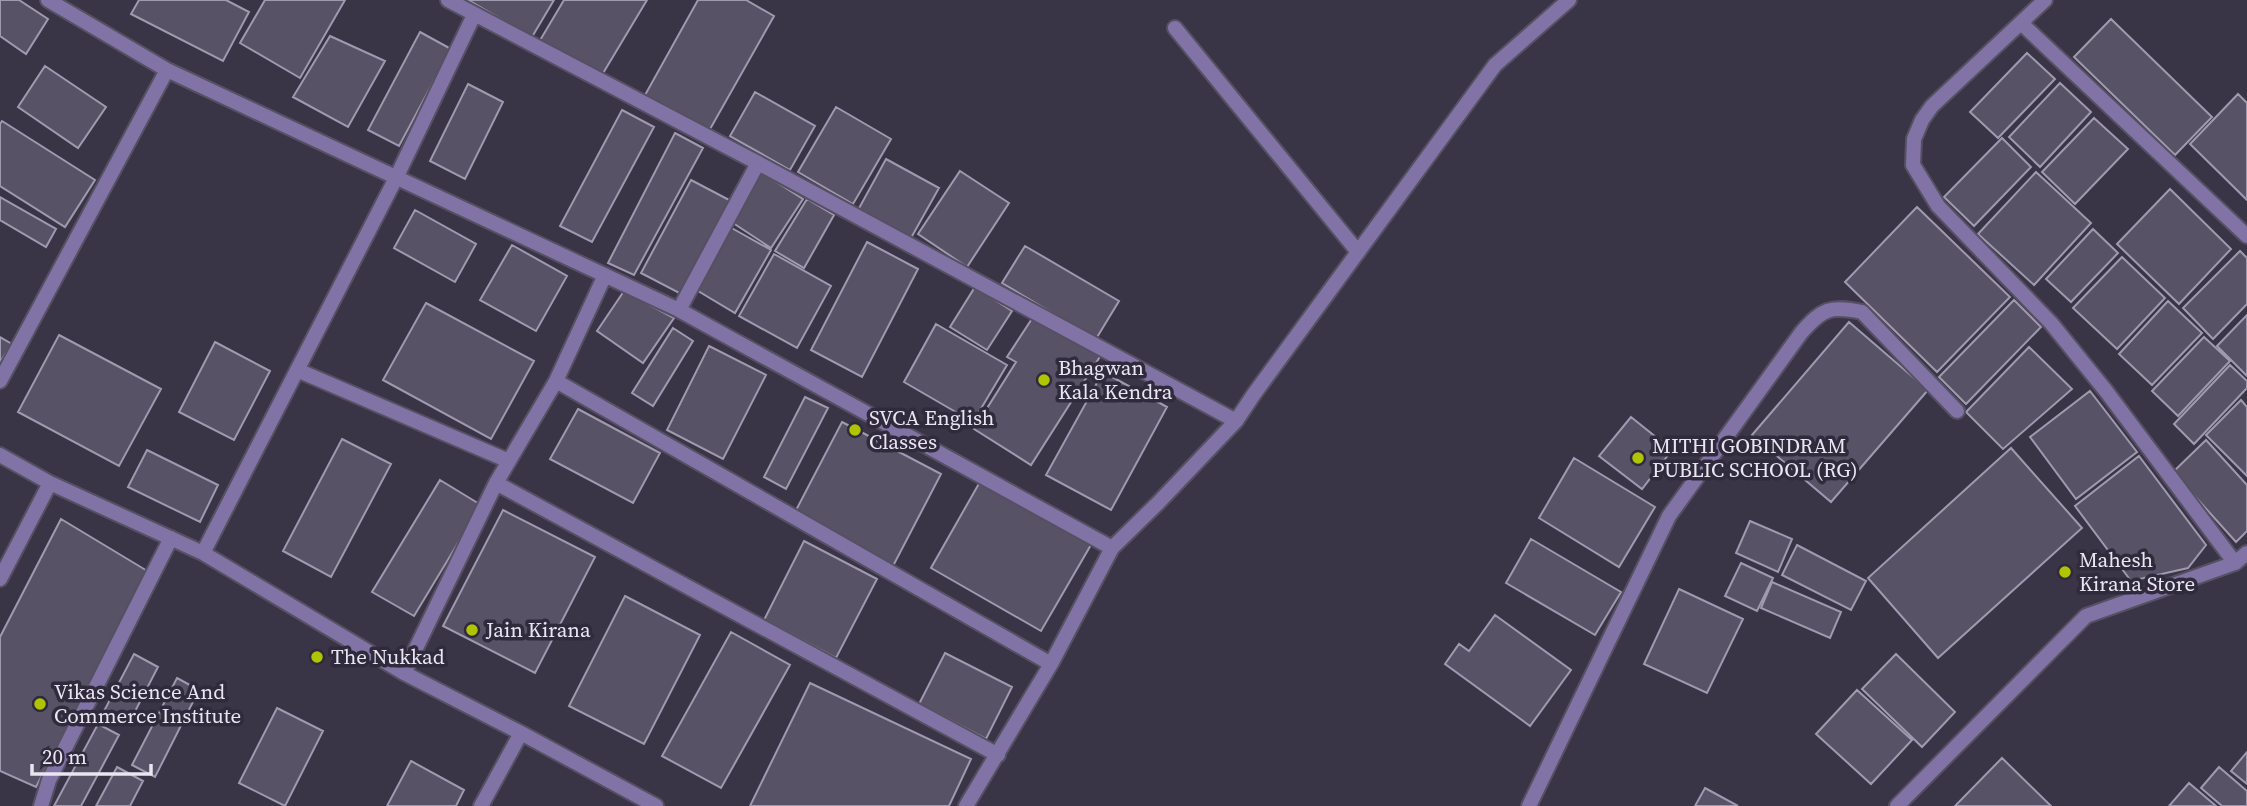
<svg xmlns="http://www.w3.org/2000/svg" width="2247" height="806" viewBox="0 0 2247 806" font-family="'Source Serif 4',serif">
<style>
.building{fill:#575266;stroke:#9f9ab0;stroke-width:2}
.lines{fill:none;stroke-linecap:round;stroke-linejoin:round}
.lane-casing{stroke:#555062;stroke-width:18}
.street-casing{stroke:#555062;stroke-width:18}
.lane{stroke:#8273a6;stroke-width:14}
.street{stroke:#8273a6;stroke-width:14}
.poi-dot{fill:#b0c501;stroke:#2f2a3c;stroke-width:2.5}
.labels{text-anchor:middle;stroke-width:7;stroke-linejoin:round;paint-order:stroke}
.poi-label{font-size:21px;fill:#e9e6f2;stroke:#2f2a3c;text-anchor:start}
</style>
<rect width="100%" height="100%" fill="#393446"/>
<path class="building" d="M 0,0 L 19,0 L 48,19 L 26,54 L 0,36 Z
M 139,0 L 226,0 L 249,12 L 223,61 L 131,14 Z
M 265,0 L 345,0 L 300,78 L 240,43 Z
M 468,0 L 554,0 L 532,37 Z
M 564,0 L 647,0 L 602,75 L 539,42 Z
M 698,0 L 746,0 L 774,16 L 709,131 L 645,95 Z
M 2111,19 L 2212,117 L 2175,155 L 2074,57 Z
M 420,32 L 451,49 L 399,146 L 368,130 Z
M 330,36 L 385,61 L 348,127 L 293,97 Z
M 2027,53 L 2055,79 L 1998,138 L 1970,112 Z
M 45,66 L 106,107 L 78,148 L 18,107 Z
M 2060,83 L 2091,112 L 2040,167 L 2009,137 Z
M 468,84 L 503,102 L 465,179 L 430,161 Z
M 755,92 L 815,126 L 790,170 L 730,136 Z
M 2238,94 L 2247,103 L 2247,200 L 2190,144 Z
M 836,107 L 891,139 L 853,204 L 798,172 Z
M 622,110 L 654,127 L 592,242 L 560,226 Z
M 2094,118 L 2128,149 L 2075,204 L 2042,172 Z
M 2,121 L 95,180 L 65,227 L 0,186 L 0,124 Z
M 675,133 L 703,148 L 634,275 L 608,263 Z
M 2002,138 L 2031,167 L 1974,226 L 1944,197 Z
M 886,159 L 939,188 L 911,238 L 858,210 Z
M 759,171 L 803,199 L 771,248 L 730,221 Z
M 960,171 L 1009,203 L 967,267 L 918,234 Z
M 2036,172 L 2091,223 L 2034,285 L 1978,234 Z
M 691,180 L 733,202 L 683,295 L 641,273 Z
M 2170,189 L 2231,249 L 2179,304 L 2117,244 Z
M 0,197 L 56,229 L 46,247 L 0,220 Z
M 807,199 L 834,215 L 804,268 L 775,251 Z
M 1917,207 L 2010,297 L 1937,372 L 1845,282 Z
M 415,210 L 476,244 L 455,282 L 394,248 Z
M 728,226 L 771,250 L 735,313 L 693,288 Z
M 2093,229 L 2118,253 L 2071,302 L 2046,279 Z
M 867,242 L 918,269 L 862,377 L 811,350 Z
M 512,245 L 567,276 L 536,331 L 480,300 Z
M 1025,246 L 1119,301 L 1096,339 L 1002,283 Z
M 2240,251 L 2247,258 L 2247,304 L 2213,339 L 2183,308 Z
M 774,254 L 831,286 L 797,348 L 739,316 Z
M 2122,257 L 2165,298 L 2117,349 L 2073,308 Z
M 975,287 L 1012,311 L 987,350 L 950,327 Z
M 624,291 L 674,318 L 643,363 L 597,331 Z
M 2014,300 L 2041,327 L 1966,404 L 1939,377 Z
M 2168,301 L 2202,333 L 2152,385 L 2119,354 Z
M 426,303 L 534,361 L 491,439 L 383,380 Z
M 1035,314 L 1101,355 L 1031,465 L 974,429 L 1016,362 L 1007,357 Z
M 2247,315 L 2247,376 L 2217,346 Z
M 1849,322 L 1928,390 L 1831,502 L 1752,435 Z
M 936,324 L 1007,365 L 973,422 L 904,382 Z
M 673,328 L 693,341 L 653,406 L 632,393 Z
M 59,335 L 161,389 L 119,466 L 18,412 Z
M 0,337 L 12,344 L 0,362 Z
M 2204,337 L 2230,361 L 2178,416 L 2152,391 Z
M 215,342 L 270,371 L 234,440 L 179,412 Z
M 709,346 L 766,375 L 723,459 L 667,430 Z
M 2029,347 L 2072,389 L 2003,449 L 1966,412 Z
M 2230,365 L 2247,381 L 2247,388 L 2194,444 L 2174,424 Z
M 1103,372 L 1167,407 L 1111,510 L 1046,475 Z
M 2090,391 L 2137,452 L 2076,499 L 2030,437 Z
M 805,397 L 828,408 L 786,489 L 764,477 Z
M 2241,400 L 2247,407 L 2247,476 L 2206,435 Z
M 578,409 L 660,453 L 633,503 L 550,459 Z
M 1631,417 L 1672,450 L 1642,489 L 1599,456 Z
M 842,422 L 941,474 L 892,568 L 793,516 Z
M 342,439 L 391,464 L 331,577 L 283,551 Z
M 2206,440 L 2247,485 L 2247,531 L 2236,542 L 2173,472 Z
M 2011,448 L 2082,528 L 1938,658 L 1868,578 Z
M 147,450 L 218,485 L 200,522 L 128,487 Z
M 2139,456 L 2206,545 L 2188,568 L 2131,581 L 2075,506 Z
M 1574,458 L 1655,507 L 1619,567 L 1539,518 Z
M 440,480 L 481,505 L 414,616 L 372,592 Z
M 981,480 L 1092,543 L 1041,631 L 931,568 Z
M 503,510 L 595,557 L 535,673 L 443,626 Z
M 61,519 L 149,572 L 36,787 L 0,771 L 0,637 Z
M 1750,521 L 1792,539 L 1778,572 L 1736,553 Z
M 1531,539 L 1621,592 L 1595,635 L 1506,583 Z
M 804,541 L 877,579 L 836,658 L 764,620 Z
M 1797,545 L 1866,581 L 1851,610 L 1782,575 Z
M 1741,563 L 1773,578 L 1757,611 L 1725,596 Z
M 1772,582 L 1841,612 L 1830,638 L 1761,608 Z
M 1679,589 L 1743,619 L 1707,693 L 1644,664 Z
M 625,596 L 700,635 L 644,744 L 569,706 Z
M 1495,615 L 1571,670 L 1530,726 L 1445,664 L 1459,644 L 1469,651 Z
M 731,632 L 790,665 L 721,788 L 662,756 Z
M 945,653 L 1012,687 L 986,739 L 919,704 Z
M 134,654 L 158,667 L 128,725 L 103,713 Z
M 1896,654 L 1955,712 L 1922,747 L 1862,689 Z
M 177,678 L 199,690 L 155,777 L 132,765 Z
M 810,683 L 971,759 L 949,806 L 750,806 Z
M 1857,690 L 1912,740 L 1871,784 L 1816,734 Z
M 277,708 L 323,731 L 285,806 L 239,783 Z
M 98,724 L 119,735 L 81,806 L 54,806 Z
M 2247,752 L 2247,784 L 2231,771 Z
M 2002,758 L 2051,806 L 1955,806 Z
M 411,761 L 464,790 L 456,806 L 387,806 Z
M 117,767 L 143,781 L 130,806 L 96,806 Z
M 2219,767 L 2247,791 L 2247,806 L 2222,806 L 2201,788 Z
M 2189,783 L 2216,806 L 2169,806 Z
M 1705,788 L 1738,806 L 1695,806 Z"/>
<g class="lines">
<g class="lane-casing">
<path id="lane" d="M 1175,28 L 1358,252"/>
</g>
<g class="street-casing">
<path id="street" d="M 48,0 L 167,70 L 679,310 L 1112,548
M 448,0 L 758,163 L 1236,421
M 2045,0 L 1932,106 L 1922,120 L 1914,139 L 1913,165 L 1938,206 L 2051,323 L 2106,391 L 2235,563
M 2021,23 L 2247,236
M 679,310 L 758,163
M 297,370 L 509,461
M 0,381 L 167,70
M 556,381 L 1051,664
M 0,455 L 50,483 L 203,553 L 404,673 L 521,733 L 656,806
M 496,483 L 998,755
M 203,553 L 397,176 L 474,15
M 0,579 L 50,483
M 404,673 L 496,483 L 556,381 L 605,275
M 41,806 L 49,780 L 171,538
M 481,806 L 521,733
M 966,806 L 1051,664 L 1112,548 L 1159,502 L 1236,421 L 1254,394 L 1495,65 L 1569,0
M 1529,806 L 1669,516 L 1801,333 C 1822,309 1830,305 1862,312 L 1957,411
M 1897,806 L 2086,616 L 2235,563 L 2247,553"/>
</g>
<use href="#lane" class="lane"/>
<use href="#street" class="street"/>
</g>
<g class="poi-dot">
<circle cx="1044" cy="380" r="7"/>
<circle cx="855" cy="430" r="7"/>
<circle cx="1638" cy="458" r="7"/>
<circle cx="2065" cy="572" r="7"/>
<circle cx="472" cy="630" r="7"/>
<circle cx="317" cy="657" r="7"/>
<circle cx="40" cy="704" r="7"/>
</g>
<g class="labels">
<g class="poi-label">
<text x="1058" y="375">Bhagwan<tspan x="1058" dy="24">Kala Kendra</tspan></text>
<text x="869" y="425">SVCA English<tspan x="869" dy="24">Classes</tspan></text>
<text x="1652" y="453">MITHI GOBINDRAM<tspan x="1652" dy="24">PUBLIC SCHOOL (RG)</tspan></text>
<text x="2079" y="567">Mahesh<tspan x="2079" dy="24">Kirana Store</tspan></text>
<text x="486" y="637">Jain Kirana</text>
<text x="331" y="664">The Nukkad</text>
<text x="54" y="699">Vikas Science And<tspan x="54" dy="24">Commerce Institute</tspan></text>
</g>
</g>
<path d="M32 764v10h119v-10" fill="none" stroke="#e9e6f2" stroke-width="3.5"/>
<text x="42" y="764" font-size="21" fill="#e9e6f2" stroke="#2f2a3c" stroke-width="5" paint-order="stroke">20 m</text>
</svg>
